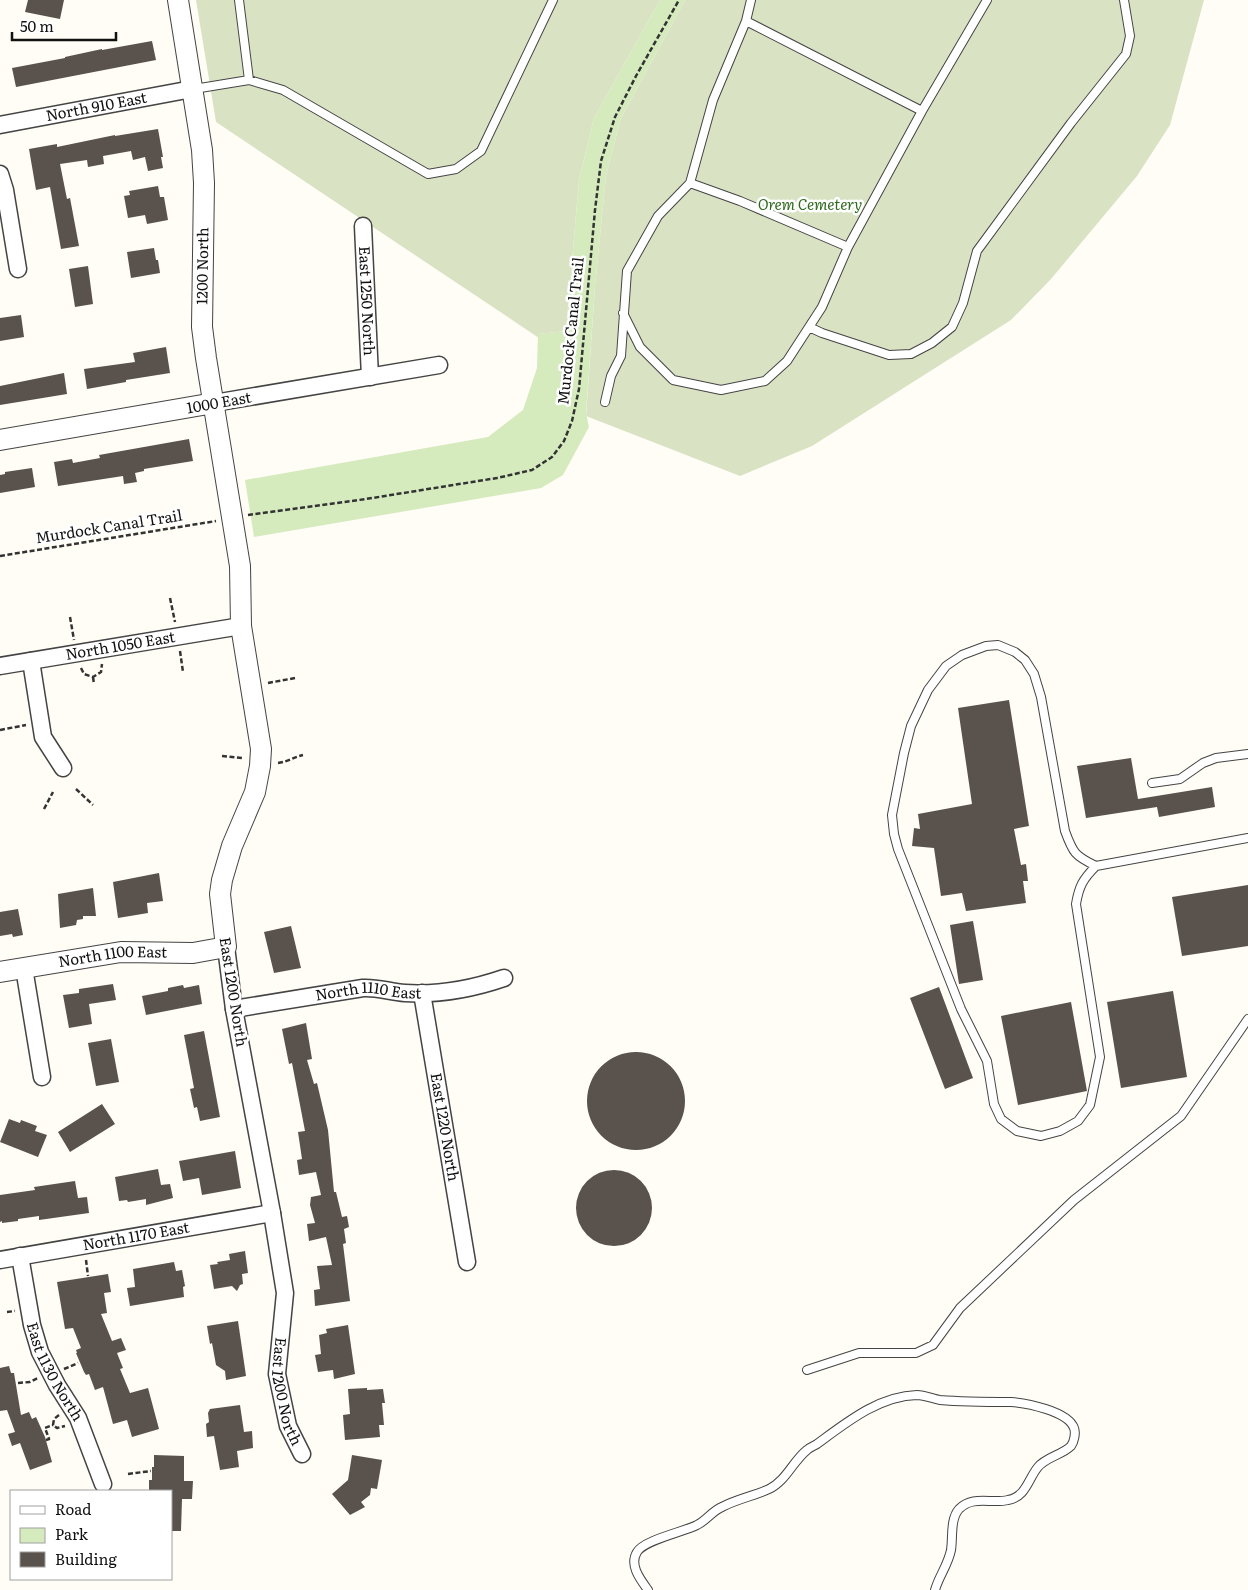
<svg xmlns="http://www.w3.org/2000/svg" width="1248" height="1590" viewBox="0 0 1248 1590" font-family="Literata,serif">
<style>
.green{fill:#d5ebbd}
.cemetery{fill:#d9e3c4}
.building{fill:#5a524d}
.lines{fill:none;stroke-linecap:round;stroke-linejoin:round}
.service-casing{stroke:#444;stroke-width:10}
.minor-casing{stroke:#444;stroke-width:19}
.tertiary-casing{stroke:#444;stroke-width:22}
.path{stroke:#333;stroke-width:2.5;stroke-dasharray:5 2.5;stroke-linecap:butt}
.service{stroke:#fff;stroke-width:8}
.minor{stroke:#fff;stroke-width:16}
.tertiary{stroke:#fff;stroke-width:20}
.labels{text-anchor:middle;stroke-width:5;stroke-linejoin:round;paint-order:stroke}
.street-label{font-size:15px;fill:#111;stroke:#fff}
.park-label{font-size:15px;font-style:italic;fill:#2f6b1f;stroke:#fff}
</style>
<rect width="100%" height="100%" fill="#fffdf5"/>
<path class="green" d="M 660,0 L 685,0 L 621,118 L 606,175 L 595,287 L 586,413 L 589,427 L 563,475 L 541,488 L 254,537 L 245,480 L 488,437 L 523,410 L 537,368 L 538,334 L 566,331 L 579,180 L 594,118 Z"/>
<path class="cemetery" d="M 196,0 L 660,0 L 594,118 L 579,180 L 566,331 L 539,334 L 539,338 L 216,122 Z
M 685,0 L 1204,0 L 1170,125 L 1137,176 L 1051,279 L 1011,320 L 812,446 L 740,476 L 586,416 L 595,287 L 606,175 L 621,118 Z"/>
<path class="building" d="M 28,0 L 64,0 L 60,19 L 25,12 Z
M 152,41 L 156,60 L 16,87 L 12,68 L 65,58 L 65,57 L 102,49 L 102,50 Z
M 158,129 L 163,157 L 161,157 L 163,168 L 148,171 L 145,157 L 133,160 L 131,151 L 103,156 L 104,164 L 88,167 L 87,160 L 60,164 L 67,199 L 70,198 L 79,246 L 61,249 L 50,187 L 36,190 L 29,149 L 57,144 L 57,147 L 115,135 L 115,136 Z
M 158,186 L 160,197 L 164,197 L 168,220 L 147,224 L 145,215 L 128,218 L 124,196 L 130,195 L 129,191 Z
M 154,248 L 156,260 L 158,260 L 160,273 L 131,278 L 127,252 Z
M 88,266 L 93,304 L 75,307 L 69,269 Z
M 21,315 L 24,337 L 0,341 L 0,318 Z
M 166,347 L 170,373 L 126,380 L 126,382 L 87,389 L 84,369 L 135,362 L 133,353 Z
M 64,373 L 67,394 L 0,405 L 0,386 Z
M 189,439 L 193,461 L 144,469 L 144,471 L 135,473 L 137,482 L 124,484 L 123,476 L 58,486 L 54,462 L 72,459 L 73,463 L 100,458 L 99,455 Z
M 32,468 L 35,487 L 0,493 L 0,475 L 5,474 L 5,472 Z
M 1009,700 L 1029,826 L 1014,829 L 1021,865 L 1026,864 L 1028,881 L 1023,881 L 1026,903 L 966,911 L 962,893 L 941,896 L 934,848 L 912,846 L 914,828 L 920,829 L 918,814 L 972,804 L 958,708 Z
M 1131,758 L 1138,799 L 1212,787 L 1215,807 L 1159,817 L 1157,807 L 1086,818 L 1077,766 Z
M 159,873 L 163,901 L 147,903 L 148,913 L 118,918 L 113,882 Z
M 1248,885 L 1248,946 L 1182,956 L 1172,897 Z
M 93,888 L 96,916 L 83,916 L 83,919 L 77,920 L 76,925 L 60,928 L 58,894 Z
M 18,909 L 23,935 L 13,937 L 12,934 L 0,936 L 0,912 Z
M 973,921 L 983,980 L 959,984 L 950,925 Z
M 291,926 L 301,968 L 274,973 L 264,932 Z
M 113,984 L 116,1000 L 89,1004 L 92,1024 L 69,1028 L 63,995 L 79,993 L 79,989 Z
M 183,985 L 184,988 L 199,985 L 202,1004 L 146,1015 L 142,996 L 168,991 L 168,988 Z
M 939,987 L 973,1078 L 945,1089 L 910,998 Z
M 1173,991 L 1187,1077 L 1121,1088 L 1107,1002 Z
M 1071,1002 L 1087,1091 L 1018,1105 L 1001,1016 Z
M 306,1023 L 312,1059 L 307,1060 L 314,1084 L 317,1083 L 328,1130 L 334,1192 L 336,1192 L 342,1217 L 347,1216 L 349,1227 L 344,1229 L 346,1243 L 343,1244 L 350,1301 L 315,1306 L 314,1290 L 320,1289 L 317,1266 L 332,1265 L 326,1237 L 309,1241 L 307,1224 L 315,1223 L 310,1205 L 311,1197 L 321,1195 L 316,1172 L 299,1175 L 297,1160 L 302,1159 L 298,1132 L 305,1131 L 292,1063 L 289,1064 L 282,1029 Z
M 204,1031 L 220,1117 L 200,1121 L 197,1107 L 194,1108 L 190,1089 L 194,1088 L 184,1035 Z
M 111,1039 L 119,1082 L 96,1086 L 88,1043 Z
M587 1101a49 49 0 1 1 98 0a49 49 0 1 1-98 0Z
M 102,1104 L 115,1124 L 70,1152 L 58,1132 Z
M 9,1119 L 20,1123 L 21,1120 L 37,1126 L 35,1131 L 47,1135 L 38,1157 L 0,1142 Z
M 235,1151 L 241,1188 L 202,1195 L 199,1178 L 183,1181 L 179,1161 Z
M 158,1169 L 161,1185 L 170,1184 L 173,1198 L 146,1205 L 146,1199 L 128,1202 L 127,1200 L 119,1201 L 115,1177 Z
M576 1208a38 38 0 1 1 76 0a38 38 0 1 1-76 0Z
M 75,1181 L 78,1198 L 87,1197 L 89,1213 L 39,1220 L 39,1216 L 18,1219 L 18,1221 L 2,1223 L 2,1221 L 0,1222 L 0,1195 L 35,1190 L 34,1187 Z
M 245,1251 L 248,1273 L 242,1274 L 243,1284 L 240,1285 L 237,1291 L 232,1286 L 214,1289 L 210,1265 L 218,1264 L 217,1262 L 230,1260 L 229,1254 Z
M 174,1262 L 176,1271 L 182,1270 L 185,1286 L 183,1287 L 184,1297 L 130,1306 L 127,1288 L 135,1287 L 133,1269 Z
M 108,1274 L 111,1292 L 104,1293 L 107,1313 L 101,1314 L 112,1341 L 121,1338 L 126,1350 L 117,1353 L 123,1368 L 120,1369 L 130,1393 L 148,1388 L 159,1429 L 132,1437 L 127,1420 L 113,1424 L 103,1387 L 95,1390 L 89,1374 L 86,1375 L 84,1372 L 76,1353 L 77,1353 L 76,1350 L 81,1348 L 73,1328 L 65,1329 L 57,1282 Z
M 238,1321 L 246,1376 L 226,1380 L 225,1371 L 216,1365 L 212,1343 L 210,1344 L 207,1326 Z
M 348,1325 L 355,1374 L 334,1379 L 333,1370 L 318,1372 L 315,1355 L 321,1354 L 319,1335 L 327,1333 L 326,1329 Z
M 9,1366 L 11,1373 L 14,1373 L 21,1415 L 29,1412 L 32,1419 L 36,1417 L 45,1437 L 52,1462 L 30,1470 L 20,1443 L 12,1446 L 8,1434 L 15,1432 L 7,1410 L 0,1411 L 0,1368 Z
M 367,1388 L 367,1390 L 383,1389 L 385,1403 L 382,1403 L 384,1425 L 379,1425 L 380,1437 L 345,1440 L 343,1415 L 350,1414 L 348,1389 Z
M 240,1405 L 244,1432 L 252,1431 L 253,1448 L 237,1451 L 239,1467 L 220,1470 L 214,1436 L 207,1437 L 206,1424 L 209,1422 L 208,1413 L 210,1409 Z
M 154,1455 L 184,1456 L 184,1481 L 193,1481 L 192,1499 L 182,1499 L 181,1531 L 171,1531 L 171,1491 L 149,1491 L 149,1480 L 152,1480 L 152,1467 L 154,1467 Z
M 352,1455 L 382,1460 L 377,1489 L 371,1488 L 370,1495 L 361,1502 L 365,1507 L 350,1515 L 332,1494 L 348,1480 Z"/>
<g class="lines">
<g class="service-casing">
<path id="service" d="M 239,0 L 249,80 L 283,90 L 428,174 L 456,169 L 481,151 L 553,0
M 746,21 L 922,111
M 194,89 L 249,80
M 690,183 L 740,201 L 848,247
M 623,313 L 640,347 L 673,380 L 721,390 L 765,381 L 787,361 L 822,307 L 848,247 L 922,111 L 987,0
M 809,327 L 822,333 L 889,355 L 911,354 L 932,343 L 952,327 L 963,303 L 977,251 L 1071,123 L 1126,54 L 1130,36 L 1124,0
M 605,402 L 611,376 L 621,356 L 627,271 L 658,216 L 690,183 L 713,100 L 746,21 L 751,0
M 998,645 L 1015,652 L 1025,660 L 1034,674 L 1041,697 L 1065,831 C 1073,853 1075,856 1096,866 C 1083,879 1079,886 1076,904 L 1100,1057 L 1090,1105 L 1078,1121 L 1060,1131 L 1041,1136 L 1017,1131 L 1001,1119 L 994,1104 L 987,1061 L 961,1009 L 898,849 L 894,834 L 892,815 L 904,753 L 911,726 L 928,690 L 946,666 L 962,655 L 986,646 Z
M 1152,783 L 1180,779 L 1203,763 L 1216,758 L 1248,754
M 1096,866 L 1248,838
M 807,1370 L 859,1353 L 916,1353 L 933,1345 L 960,1308 L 1074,1200 L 1181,1116 L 1248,1019
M 648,1590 C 640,1579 629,1565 637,1552 C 644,1540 683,1532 697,1525 C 706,1521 712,1511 722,1507 C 737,1499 754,1496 769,1489 C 786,1481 793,1461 807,1450 C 810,1447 814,1446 817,1444 C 847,1422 879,1396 917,1395 C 925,1395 933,1399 940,1400 C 964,1402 987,1402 1011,1402 C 1026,1403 1068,1411 1074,1428 C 1076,1433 1074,1442 1071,1446 C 1062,1455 1046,1457 1038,1467 C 1028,1479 1026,1497 1008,1500 C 991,1504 973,1495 959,1509 C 950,1519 953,1538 951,1550 C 948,1565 939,1576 935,1590"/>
</g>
<g class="minor-casing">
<g id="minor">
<path id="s1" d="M 0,125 L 192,89"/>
<path d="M 0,174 L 5,190 L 18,269"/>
<path id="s2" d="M 363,226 L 370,377"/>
<path d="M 214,403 L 439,365"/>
<path d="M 31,661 L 43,737 L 63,768"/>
<path id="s3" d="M 0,666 L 241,626"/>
<path id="s4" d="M 226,947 L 234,1009 L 272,1213 L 285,1293 L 277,1374 L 288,1426 L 302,1454"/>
<path d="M 24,968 L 42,1077"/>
<path id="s5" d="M 422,993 L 467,1262"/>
<path id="s6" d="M 234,1009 L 363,988 C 377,987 390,992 405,993 C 438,995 472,989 504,978"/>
<path id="s7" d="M 20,1256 L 32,1325 L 40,1352 L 57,1385 L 78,1418 L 103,1484"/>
<path id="s8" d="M 0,1260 L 272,1213"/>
</g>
</g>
<g class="tertiary-casing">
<g id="tertiary">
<path d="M 0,440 L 214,403"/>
<path id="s9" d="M 0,972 L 121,952 L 193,953 L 226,947 L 220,894 L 222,880 L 232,846 L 255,792 L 260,766 L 261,749 L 241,626 L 240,566 L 206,358 L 202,327 L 204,183 L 202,150 L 178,0"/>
</g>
</g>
<path class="path" d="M 248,515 L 366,499 L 497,478 L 532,470 L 552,457 L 564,441 L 572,421 L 579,389 L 595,210 L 601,161 L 615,117 L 636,76 L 679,0
M 0,556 L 216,521
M 170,598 L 175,622
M 70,617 L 74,640
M 180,651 L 183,672
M 81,668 L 84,674 L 93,677 L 101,672 L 102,664
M 93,677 L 94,684
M 268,683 L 295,678
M 0,730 L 26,725
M 222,756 L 242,758
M 278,763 C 287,762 294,757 303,755
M 76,789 L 93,805
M 44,809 L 53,792
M 86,1260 L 88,1276
M 7,1312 L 15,1311
M 64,1369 L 78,1363
M 18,1383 L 30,1382 L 38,1378
M 59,1415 L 54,1419 L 53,1425 L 57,1428 L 65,1426
M 46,1440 L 49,1439 L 45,1428 L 53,1425
M 128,1474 L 151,1471"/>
<use href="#service" class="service"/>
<use href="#minor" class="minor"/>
<use href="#tertiary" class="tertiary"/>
</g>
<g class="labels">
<g class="street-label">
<text dy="5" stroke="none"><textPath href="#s1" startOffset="98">North 910 East</textPath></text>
<text dy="5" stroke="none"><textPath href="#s9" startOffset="921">1200 North</textPath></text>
<text dy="5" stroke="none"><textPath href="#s2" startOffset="75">East 1250 North</textPath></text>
<text transform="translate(571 331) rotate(-84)" y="5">Murdock Canal Trail</text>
<text transform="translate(219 403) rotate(-10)" y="5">1000 East</text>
<text transform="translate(109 527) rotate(-9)" y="5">Murdock Canal Trail</text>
<text dy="5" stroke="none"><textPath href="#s3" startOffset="122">North 1050 East</textPath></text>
<text dy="5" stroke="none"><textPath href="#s9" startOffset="114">North 1100 East</textPath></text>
<text transform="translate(233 992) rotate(81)" y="5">East 1200 North</text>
<text dy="5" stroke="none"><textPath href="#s6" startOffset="136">North 1110 East</textPath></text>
<text dy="5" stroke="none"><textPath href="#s5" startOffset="136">East 1220 North</textPath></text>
<text dy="5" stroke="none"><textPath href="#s8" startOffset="138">North 1170 East</textPath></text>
<text dy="5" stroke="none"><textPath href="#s7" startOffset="122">East 1130 North</textPath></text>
<text dy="5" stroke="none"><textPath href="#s4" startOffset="451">East 1200 North</textPath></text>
</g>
<g class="park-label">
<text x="810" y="210">Orem Cemetery</text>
</g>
</g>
<rect x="10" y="1490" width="162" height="90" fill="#ffffff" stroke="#a0a0a0"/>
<rect x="20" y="1506" width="25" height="8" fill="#ffffff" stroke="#a0a0a0"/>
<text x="55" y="1515" font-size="15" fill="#111111">Road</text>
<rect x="20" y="1528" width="25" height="15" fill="#d5ebbd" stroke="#a0a0a0"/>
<text x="55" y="1540" font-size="15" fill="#111111">Park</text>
<rect x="20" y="1552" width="25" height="15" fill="#5a524d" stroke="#a0a0a0"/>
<text x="55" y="1565" font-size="15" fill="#111111">Building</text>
<path d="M12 32v8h104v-8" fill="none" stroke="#111111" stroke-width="2.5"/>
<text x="20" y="32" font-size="15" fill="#111111" stroke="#ffffff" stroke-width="4" paint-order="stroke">50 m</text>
</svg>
